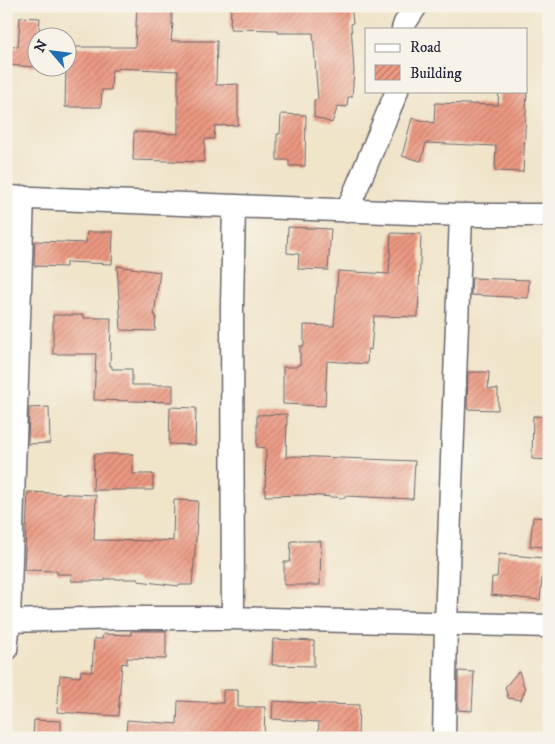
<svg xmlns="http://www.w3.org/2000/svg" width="555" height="744" viewBox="0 0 555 744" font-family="'IM FELL DW Pica',serif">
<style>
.building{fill:url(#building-hatch)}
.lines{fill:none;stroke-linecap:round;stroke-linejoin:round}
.minor-casing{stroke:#6a666d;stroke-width:25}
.minor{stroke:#fff;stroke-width:22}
</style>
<defs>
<pattern id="building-hatch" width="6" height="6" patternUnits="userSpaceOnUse" patternTransform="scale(1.25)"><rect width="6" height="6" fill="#ec9881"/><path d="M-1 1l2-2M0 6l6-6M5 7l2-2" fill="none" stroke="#bf7c6b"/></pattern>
</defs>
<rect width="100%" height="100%" fill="#f7f3e8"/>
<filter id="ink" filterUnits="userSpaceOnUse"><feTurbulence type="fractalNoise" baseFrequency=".02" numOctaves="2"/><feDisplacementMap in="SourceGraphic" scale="10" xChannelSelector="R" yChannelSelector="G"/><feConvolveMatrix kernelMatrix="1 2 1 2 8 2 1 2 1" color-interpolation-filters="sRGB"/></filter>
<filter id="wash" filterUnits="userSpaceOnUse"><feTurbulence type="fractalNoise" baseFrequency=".0096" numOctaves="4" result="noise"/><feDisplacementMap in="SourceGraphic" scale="20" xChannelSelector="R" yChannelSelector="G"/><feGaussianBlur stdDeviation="1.12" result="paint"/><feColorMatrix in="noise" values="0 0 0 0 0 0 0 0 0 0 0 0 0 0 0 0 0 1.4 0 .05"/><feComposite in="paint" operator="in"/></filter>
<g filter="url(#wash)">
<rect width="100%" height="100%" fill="#f0e4c9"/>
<g id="blocks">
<path class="building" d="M 137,6 L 172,6 L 172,24 L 173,24 L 171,41 L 217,41 L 216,85 L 238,84 L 238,125 L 215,126 L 214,139 L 205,139 L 204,162 L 133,160 L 134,132 L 178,134 L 178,71 L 118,68 L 118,70 L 112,70 L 111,90 L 102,90 L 101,107 L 65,107 L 66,68 L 68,68 L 68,47 L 135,47 Z
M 231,6 L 351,6 L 353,23 L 351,24 L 354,71 L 352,97 L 348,97 L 347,107 L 338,106 L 332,123 L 314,117 L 314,100 L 318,100 L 313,33 L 278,33 L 278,30 L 230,29 Z
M 20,17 L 40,18 L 36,67 L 6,65 L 6,46 L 18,47 Z
M 499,91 L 527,91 L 523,172 L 495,171 L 496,146 L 426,143 L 421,161 L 402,156 L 412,118 L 434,123 L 435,103 L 498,105 Z
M 281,114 L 306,115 L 305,166 L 289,166 L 289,160 L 277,160 L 277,134 L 280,134 Z
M 288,227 L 331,229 L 328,270 L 298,269 L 299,254 L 287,253 Z
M 87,232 L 113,232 L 112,264 L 66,262 L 66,267 L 34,266 L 35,241 L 86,243 Z
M 391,233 L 421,234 L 418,317 L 374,316 L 371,350 L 368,349 L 367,364 L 327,361 L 325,406 L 283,404 L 283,367 L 296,367 L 297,365 L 300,365 L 300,346 L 304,346 L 304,325 L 334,326 L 338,271 L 389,274 Z
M 117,266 L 160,272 L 154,315 L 156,315 L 155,331 L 121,330 Z
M 472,278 L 529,280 L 528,298 L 471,295 Z
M 53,315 L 84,315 L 84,318 L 111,318 L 110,366 L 112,366 L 112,369 L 132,369 L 132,385 L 173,385 L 173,402 L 94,400 L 96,354 L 53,354 Z
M 468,372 L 489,372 L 488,389 L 498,389 L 498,410 L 467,409 Z
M 49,407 L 50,443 L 28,444 L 29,408 Z
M 170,407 L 196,408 L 195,445 L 169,444 Z
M 287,414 L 286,458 L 293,456 L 415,461 L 413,499 L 345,496 L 345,498 L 307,495 L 265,496 L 266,448 L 257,447 L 257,415 Z
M 533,416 L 549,417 L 549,460 L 532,459 Z
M 94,454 L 133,454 L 133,474 L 153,474 L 153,490 L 93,490 Z
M 28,492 L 96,495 L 94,540 L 161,541 L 161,540 L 173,541 L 174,500 L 198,501 L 196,539 L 192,585 L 180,585 L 179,586 L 138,581 L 138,579 L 105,579 L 105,581 L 71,581 L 72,574 L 57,574 L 57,571 L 24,570 Z
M 533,517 L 549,518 L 548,547 L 530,546 Z
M 291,541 L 321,541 L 320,585 L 284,585 L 284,562 L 290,562 Z
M 499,554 L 544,558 L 540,600 L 491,595 L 492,577 L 497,577 Z
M 131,631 L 166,631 L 166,659 L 127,658 L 127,664 L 122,663 L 118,716 L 57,712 L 60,675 L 80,677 L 81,670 L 92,672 L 94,639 L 102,639 L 103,634 L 131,635 Z
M 273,639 L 314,641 L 314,666 L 272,665 Z
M 458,671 L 474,672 L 472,711 L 458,710 Z
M 519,671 L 525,690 L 521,700 L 508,698 L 505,687 Z
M 223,690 L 238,690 L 238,707 L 265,707 L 264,738 L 161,738 L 126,735 L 127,720 L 177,724 L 178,701 L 223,703 Z
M 273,701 L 326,704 L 359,705 L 358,738 L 318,737 L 319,722 L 272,719 Z
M 34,720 L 61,721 L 61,738 L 33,738 Z"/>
</g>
</g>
<g filter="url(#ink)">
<use href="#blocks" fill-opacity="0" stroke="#6a666d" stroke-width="1"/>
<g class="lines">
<g class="minor-casing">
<path id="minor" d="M 403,29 L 405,23 L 416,6
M 6,197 L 461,215 L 549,215
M 347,211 L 397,91
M 233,618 L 232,308 L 234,206
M 9,621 L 120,618 L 233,618 L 549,626
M 6,650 L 9,621 L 23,197
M 444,738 L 446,623 L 461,215"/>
</g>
<use href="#minor" class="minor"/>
</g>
</g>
<rect width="555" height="744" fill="none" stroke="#f7f3e8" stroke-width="25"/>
<rect x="365" y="28" width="162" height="65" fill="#f7f3e8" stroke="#a29fa3"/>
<rect x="375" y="44" width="25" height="8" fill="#ffffff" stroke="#a29fa3"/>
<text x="410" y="52" font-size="15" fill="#22223b">Road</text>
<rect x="375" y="65" width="25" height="15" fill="url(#building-hatch)" stroke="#a29fa3"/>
<text x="410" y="78" font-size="15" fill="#22223b">Building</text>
<g transform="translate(52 52) rotate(298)"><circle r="24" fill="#f7f3e8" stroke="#a29fa3"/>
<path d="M0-4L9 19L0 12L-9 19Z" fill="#1f6fb2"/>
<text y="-8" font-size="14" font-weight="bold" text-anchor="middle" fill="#22223b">N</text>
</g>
</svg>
